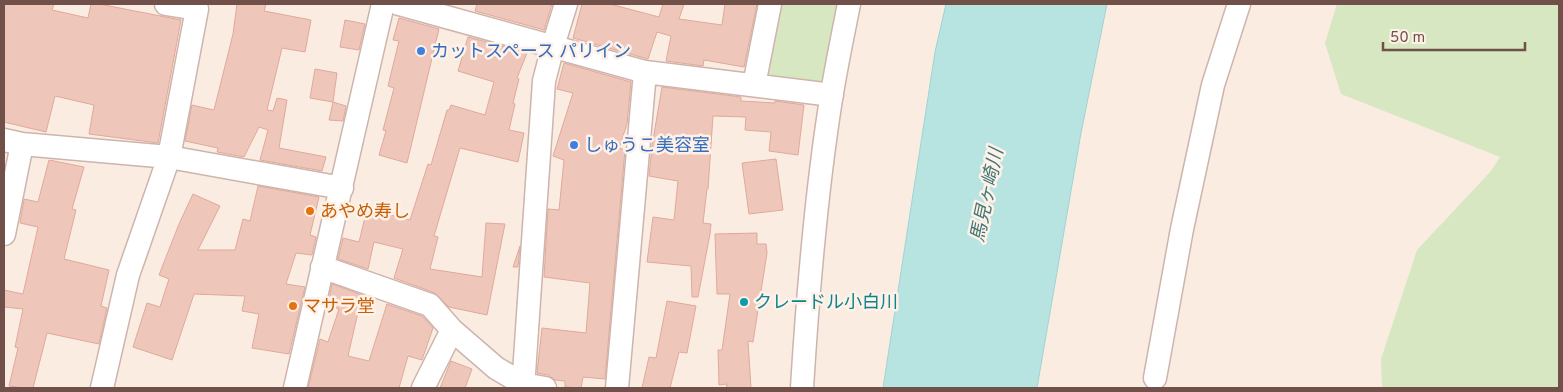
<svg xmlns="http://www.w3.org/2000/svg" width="1563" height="392" viewBox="0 0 1563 392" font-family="Overpass,'Noto Sans JP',sans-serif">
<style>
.green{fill:#d7e7c1}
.water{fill:#b7e3e1;stroke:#9ed4d3}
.building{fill:#efc6ba;stroke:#e0a99b}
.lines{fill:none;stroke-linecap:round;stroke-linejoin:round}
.minor-casing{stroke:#cdb4ac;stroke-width:25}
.minor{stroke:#fff;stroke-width:22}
.shop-dot{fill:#3f7fe0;stroke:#fef1e7;stroke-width:2}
.food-dot{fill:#e8710a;stroke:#fef1e7;stroke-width:2}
.culture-dot{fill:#0f9aa8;stroke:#fef1e7;stroke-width:2}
.labels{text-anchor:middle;stroke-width:5;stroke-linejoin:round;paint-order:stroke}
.shop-label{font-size:18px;fill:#366cbe;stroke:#fef1e7;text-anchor:start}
.food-label{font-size:18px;fill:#c56008;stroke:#fef1e7;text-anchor:start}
.culture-label{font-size:18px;fill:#0d838f;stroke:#fef1e7;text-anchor:start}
.water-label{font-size:19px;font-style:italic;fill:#3f7675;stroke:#fef1e7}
</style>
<rect width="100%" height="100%" fill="#fbece1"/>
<path class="green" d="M 780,4 L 840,4 L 825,85 L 767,75 Z
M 1337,4 L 1559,4 L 1559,388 L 1382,388 L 1381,359 L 1417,250 L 1491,171 L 1500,157 L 1341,94 L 1325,43 Z"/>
<path class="water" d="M 946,4 L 1107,4 L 1081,133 L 1037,388 L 883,388 L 935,52 Z"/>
<path class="building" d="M 4,4 L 54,4 L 52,10 L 88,18 L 91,4 L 99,4 L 181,20 L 158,143 L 89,134 L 94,105 L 55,96 L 46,132 L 4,122 Z
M 237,4 L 266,4 L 264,11 L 311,20 L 305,52 L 282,48 L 267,110 L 273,111 L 277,98 L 287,100 L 279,148 L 326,157 L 322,171 L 260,160 L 268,130 L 259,127 L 244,157 L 217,152 L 218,148 L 185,141 L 192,105 L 214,110 L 233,34 Z
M 477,4 L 552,4 L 544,30 L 475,11 Z
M 582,4 L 610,4 L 659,17 L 663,4 L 684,4 L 679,19 L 722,25 L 725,4 L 757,4 L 744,67 L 704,60 L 703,66 L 666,61 L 671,36 L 657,32 L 648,59 L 573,38 Z
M 399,18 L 439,29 L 407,163 L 379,155 L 386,131 L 383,130 L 394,88 L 388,86 L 399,41 L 393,40 Z
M 345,20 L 365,24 L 359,50 L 340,47 Z
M 468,37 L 527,53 L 517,78 L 519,79 L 513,103 L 515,104 L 509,130 L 524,133 L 518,162 L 460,148 L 434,236 L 438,237 L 430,269 L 482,277 L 486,223 L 505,224 L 487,315 L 449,307 L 435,293 L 394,278 L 403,249 L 374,242 L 368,269 L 338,259 L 343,238 L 359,242 L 367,209 L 410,220 L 428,164 L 431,165 L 447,110 L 449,110 L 451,105 L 485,115 L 494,82 L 458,71 Z
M 564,63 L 631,82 L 627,124 L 619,148 L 625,150 L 605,379 L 583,377 L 581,388 L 565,387 L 565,381 L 555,380 L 548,375 L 537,373 L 542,328 L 586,333 L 590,283 L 544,277 L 548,209 L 559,210 L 564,160 L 553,156 L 573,93 L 557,89 Z
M 315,69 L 337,73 L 333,102 L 310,98 Z
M 662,87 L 741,97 L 741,101 L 775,103 L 775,101 L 804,105 L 798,155 L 769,151 L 771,132 L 745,130 L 746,117 L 713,116 L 708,189 L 707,189 L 703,223 L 711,224 L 710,234 L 698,297 L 692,297 L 691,266 L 647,262 L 653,217 L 674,220 L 678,181 L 649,176 L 652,146 Z
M 333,102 L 346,106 L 343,121 L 329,120 Z
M 776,159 L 783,210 L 749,214 L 742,163 Z
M 49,160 L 84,167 L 72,209 L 76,210 L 64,259 L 109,270 L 101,306 L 107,308 L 99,344 L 47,333 L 33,388 L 23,388 L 9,386 L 18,348 L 15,347 L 23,309 L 4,307 L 4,290 L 23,294 L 38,227 L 20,223 L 24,199 L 38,202 Z
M 258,186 L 319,197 L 310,235 L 316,237 L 312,255 L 296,253 L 286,284 L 305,287 L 289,354 L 252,348 L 259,314 L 242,311 L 245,296 L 194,294 L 172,360 L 133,347 L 147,303 L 160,307 L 169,279 L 159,275 L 179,224 L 193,194 L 220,206 L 198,250 L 235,250 L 243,219 L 250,221 Z
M 757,233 L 757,244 L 766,244 L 767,253 L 753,342 L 748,341 L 751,388 L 726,388 L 727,384 L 719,385 L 718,350 L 722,350 L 730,294 L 717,294 L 715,234 Z
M 520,246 L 518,267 L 513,267 Z
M 332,284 L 362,295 L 348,356 L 369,361 L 387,304 L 422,316 L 433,328 L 422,360 L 408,356 L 399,388 L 308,388 L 320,339 L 328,342 L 339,309 L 328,305 Z
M 667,301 L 696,306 L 687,353 L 679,352 L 670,388 L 642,388 L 649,357 L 656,358 Z
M 451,361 L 472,369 L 465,388 L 440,388 Z"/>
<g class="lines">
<g class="minor-casing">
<path id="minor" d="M 399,4 L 645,72 L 832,95
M 754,85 L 770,4
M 4,140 L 22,144 L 169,157 L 342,188
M 4,234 L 22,144
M 322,267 L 430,305 L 452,330 L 496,368 L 523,384 L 545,388
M 1155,378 L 1182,229 L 1213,85 L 1239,4
M 102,388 L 128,275 L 169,157 L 197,9 L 166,4
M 295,388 L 383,4
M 423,388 L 452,330
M 523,388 L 544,81 L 553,46 L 566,4
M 617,388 L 645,72
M 802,388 C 808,290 816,191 832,93 C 837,63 843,34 849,4"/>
</g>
<use href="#minor" class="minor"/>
</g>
<g class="shop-dot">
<circle cx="421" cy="51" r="5"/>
<circle cx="574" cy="145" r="5"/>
</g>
<g class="food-dot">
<circle cx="310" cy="211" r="5"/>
<circle cx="293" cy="306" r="5"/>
</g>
<circle class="culture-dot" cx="744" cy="302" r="5"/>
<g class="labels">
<g class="shop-label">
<text x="431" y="57">カットスペース パリイン</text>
<text x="584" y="151">しゅうこ美容室</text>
</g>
<g class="food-label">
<text x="320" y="217">あやめ寿し</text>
<text x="303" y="312">マサラ堂</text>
</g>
<g class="culture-label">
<text x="754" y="308">クレードル小白川</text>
</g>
<g class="water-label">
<text transform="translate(986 195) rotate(-78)" y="7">馬見ヶ崎川</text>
</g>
</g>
<rect width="1563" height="392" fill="none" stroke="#705049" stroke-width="10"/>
<path d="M1383 42v8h142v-8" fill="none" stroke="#705049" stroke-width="2.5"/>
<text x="1390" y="42" font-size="15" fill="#705049" stroke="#fef1e7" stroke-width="4" paint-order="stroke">50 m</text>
</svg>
